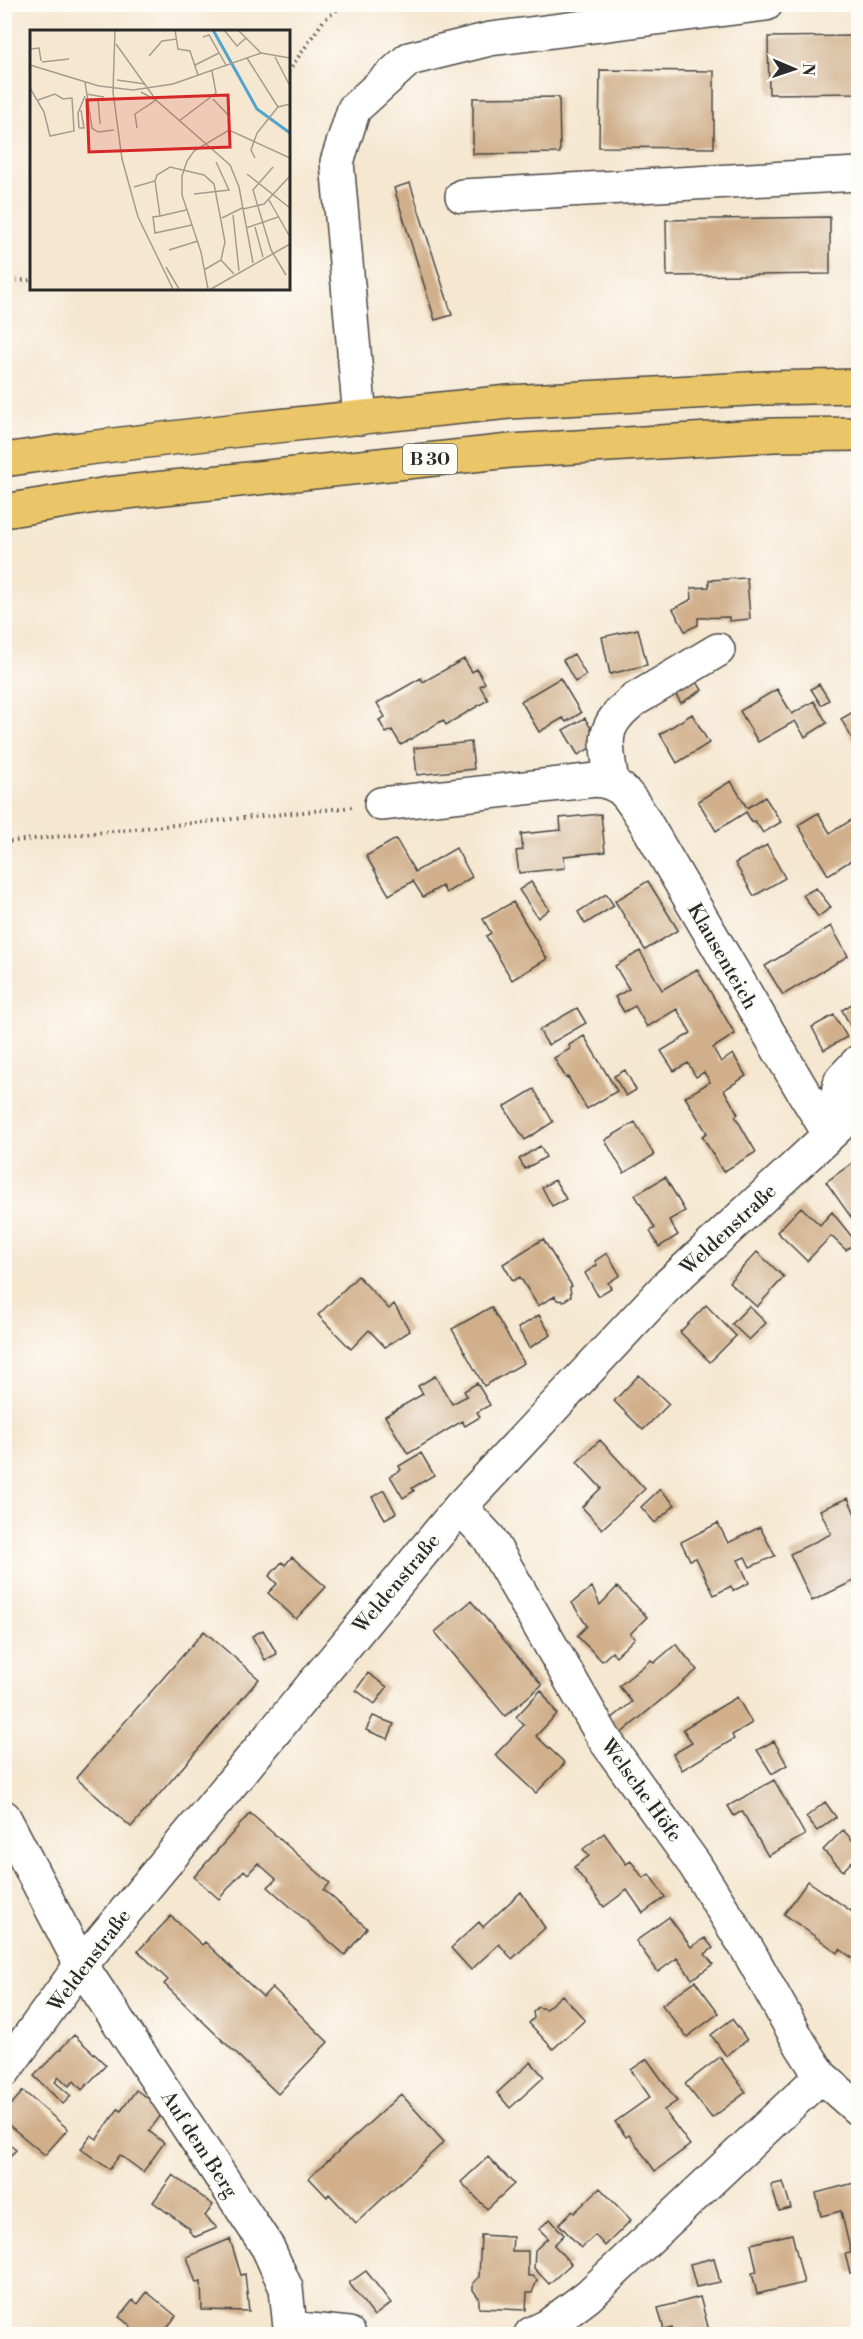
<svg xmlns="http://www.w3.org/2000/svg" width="863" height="2339" viewBox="0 0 863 2339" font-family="'Libre Bodoni',serif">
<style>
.building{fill:#d0af8a}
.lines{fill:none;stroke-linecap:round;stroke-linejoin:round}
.minor-casing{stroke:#494744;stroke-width:36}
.highway-casing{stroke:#494744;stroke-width:36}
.path{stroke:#494744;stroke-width:4;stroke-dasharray:1.5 4.5;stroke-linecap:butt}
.minor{stroke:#fff;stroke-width:33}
.highway{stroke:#ebc669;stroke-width:33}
.labels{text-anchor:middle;stroke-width:4.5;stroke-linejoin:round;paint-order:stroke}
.shield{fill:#fdfcf7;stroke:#6a6a68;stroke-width:1.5}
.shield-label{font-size:18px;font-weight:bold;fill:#2b2b2b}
.street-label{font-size:20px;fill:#2b2b2b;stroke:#fdfcf7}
.inset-river{fill:none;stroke:#52a4cd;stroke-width:3}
.inset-road{fill:none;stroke:#a49c8e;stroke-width:1.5}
.view{fill:#d62828;fill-opacity:0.15;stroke:#d62828;stroke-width:3}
.inset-edge{fill:none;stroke:#2b2b2b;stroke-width:3}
</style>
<rect width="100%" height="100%" fill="#fdfcf7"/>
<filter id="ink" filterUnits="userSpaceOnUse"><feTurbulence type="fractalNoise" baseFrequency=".0167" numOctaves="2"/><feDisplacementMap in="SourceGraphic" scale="12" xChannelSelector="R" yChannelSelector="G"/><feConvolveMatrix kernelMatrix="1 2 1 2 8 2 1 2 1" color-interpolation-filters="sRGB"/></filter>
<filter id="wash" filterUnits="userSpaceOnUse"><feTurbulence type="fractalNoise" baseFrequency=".008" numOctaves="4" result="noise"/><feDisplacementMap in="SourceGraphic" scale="24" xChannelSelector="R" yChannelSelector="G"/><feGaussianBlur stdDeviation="1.35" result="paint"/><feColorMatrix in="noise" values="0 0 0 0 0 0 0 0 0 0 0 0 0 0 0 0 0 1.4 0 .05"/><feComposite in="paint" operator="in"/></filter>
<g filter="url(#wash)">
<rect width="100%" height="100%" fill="#f5e7d0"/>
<g id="blocks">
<path class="building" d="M 858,36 L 858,93 L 769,94 L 768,37 Z
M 600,70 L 714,71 L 714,148 L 599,147 Z
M 559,97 L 560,153 L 473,154 L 473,98 Z
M 410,183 L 452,315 L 435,320 L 394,188 Z
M 830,217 L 830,274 L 667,276 L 666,220 Z
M 747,578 L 750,619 L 729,621 L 729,617 L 698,618 L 698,625 L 685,631 L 673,609 L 692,599 L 691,588 L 709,587 L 709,580 Z
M 638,629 L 647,665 L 610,674 L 602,637 Z
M 574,654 L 586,675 L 575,682 L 563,660 Z
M 464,659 L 472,672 L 477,669 L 485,683 L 480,686 L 488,700 L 446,725 L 443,720 L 401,745 L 392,730 L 386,733 L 379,720 L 385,717 L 377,703 L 421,678 L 423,682 Z
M 694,677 L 702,690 L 681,703 L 673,690 Z
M 560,678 L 581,713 L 566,722 L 563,718 L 539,732 L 521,701 Z
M 819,684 L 829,700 L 821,705 L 811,689 Z
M 777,689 L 792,714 L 814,701 L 827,723 L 805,737 L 795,721 L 758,742 L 740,711 Z
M 858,709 L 858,749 L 841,719 Z
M 692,714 L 709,743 L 677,763 L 660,734 Z
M 585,718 L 599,743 L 578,755 L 563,730 Z
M 471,742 L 474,769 L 417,775 L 414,748 Z
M 731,781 L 747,808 L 765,797 L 781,822 L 763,833 L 755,821 L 752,822 L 746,812 L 716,831 L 698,801 Z
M 818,813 L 830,833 L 858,816 L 858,856 L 828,875 L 798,825 Z
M 601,814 L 605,852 L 564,856 L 565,868 L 519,873 L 516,851 L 523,850 L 521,834 L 561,830 L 560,818 Z
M 396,839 L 415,872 L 456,848 L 472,877 L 446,893 L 442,886 L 423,897 L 413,881 L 389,895 L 366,856 Z
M 767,845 L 785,878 L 754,896 L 735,863 Z
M 648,881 L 678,930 L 645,950 L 615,901 Z
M 531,882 L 549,909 L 538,918 L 519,890 Z
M 816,888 L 831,907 L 818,917 L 803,895 Z
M 606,894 L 614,906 L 585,924 L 578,912 Z
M 513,902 L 547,959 L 512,980 L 486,936 L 491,933 L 483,919 Z
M 831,926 L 848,956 L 783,995 L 765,966 Z
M 640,951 L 662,990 L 697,969 L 735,1034 L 713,1048 L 721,1062 L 733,1054 L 746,1076 L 724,1090 L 738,1114 L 735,1116 L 756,1152 L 723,1172 L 702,1136 L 707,1133 L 685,1097 L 710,1082 L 704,1072 L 696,1077 L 688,1063 L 674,1071 L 661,1051 L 691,1033 L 677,1009 L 647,1027 L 635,1006 L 624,1012 L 615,997 L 629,989 L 615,966 Z
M 858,1000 L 858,1030 L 854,1033 L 842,1010 Z
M 577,1008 L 586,1023 L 548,1045 L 539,1030 Z
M 834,1015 L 847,1037 L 824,1050 L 812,1027 Z
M 584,1036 L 617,1091 L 587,1109 L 568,1077 L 566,1078 L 554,1058 L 570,1049 L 569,1045 Z
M 625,1070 L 636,1090 L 626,1096 L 614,1076 Z
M 534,1089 L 553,1122 L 525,1140 L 504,1107 Z
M 635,1122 L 654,1155 L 624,1173 L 605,1140 Z
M 540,1146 L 546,1157 L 525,1169 L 519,1159 Z
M 858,1159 L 858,1227 L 826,1182 Z
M 665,1177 L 685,1211 L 669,1220 L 678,1235 L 659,1247 L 650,1231 L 655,1228 L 635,1195 Z
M 555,1180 L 566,1199 L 552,1206 L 542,1187 Z
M 801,1207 L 820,1225 L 832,1212 L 856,1242 L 846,1250 L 831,1236 L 807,1261 L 777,1232 Z
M 543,1239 L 572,1286 L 570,1287 L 571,1296 L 564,1301 L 557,1300 L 555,1296 L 538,1306 L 520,1277 L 513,1281 L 503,1264 Z
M 757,1252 L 784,1277 L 757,1307 L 729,1282 Z
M 607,1253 L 620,1275 L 608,1283 L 611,1288 L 598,1296 L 585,1273 L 597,1265 L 595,1261 Z
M 358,1276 L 389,1309 L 394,1304 L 410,1331 L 385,1347 L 369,1330 L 351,1349 L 318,1315 Z
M 706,1305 L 736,1336 L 710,1362 L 680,1332 Z
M 749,1306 L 766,1323 L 749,1340 L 732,1324 Z
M 491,1307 L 524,1363 L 484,1386 L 452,1329 Z
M 539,1315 L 551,1335 L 529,1348 L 518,1328 Z
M 639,1375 L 669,1404 L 643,1430 L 614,1401 Z
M 435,1376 L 452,1404 L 467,1396 L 464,1391 L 477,1383 L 490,1405 L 477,1412 L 480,1417 L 465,1426 L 462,1421 L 408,1454 L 385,1416 L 423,1394 L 418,1386 Z
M 600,1440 L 645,1489 L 602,1529 L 582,1507 L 601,1488 L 577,1462 Z
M 421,1453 L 434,1475 L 412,1488 L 414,1491 L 403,1498 L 390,1476 L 401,1470 L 399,1466 Z
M 660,1489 L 675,1505 L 655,1523 L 641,1507 Z
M 384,1490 L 396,1513 L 385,1519 L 372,1497 Z
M 848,1498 L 858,1521 L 858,1579 L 812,1601 L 790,1554 L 831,1534 L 820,1510 Z
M 718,1523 L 728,1543 L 760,1527 L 775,1556 L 750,1567 L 745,1557 L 738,1560 L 749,1583 L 733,1591 L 731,1586 L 714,1595 L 696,1558 L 690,1560 L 681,1542 Z
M 292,1557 L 326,1587 L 296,1619 L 268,1593 L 277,1584 L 269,1576 L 282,1562 L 285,1565 Z
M 592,1587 L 600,1605 L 617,1587 L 647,1617 L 630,1634 L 635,1638 L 616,1656 L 612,1652 L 602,1661 L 577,1636 L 587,1626 L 572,1603 Z
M 471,1601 L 542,1685 L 505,1716 L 435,1632 Z
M 263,1630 L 277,1654 L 265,1660 L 252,1636 Z
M 204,1631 L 259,1679 L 131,1827 L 76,1778 Z
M 676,1644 L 697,1670 L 619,1735 L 610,1720 L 632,1702 L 619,1686 L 651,1660 L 654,1663 Z
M 368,1673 L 387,1687 L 375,1704 L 356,1690 Z
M 541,1690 L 557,1714 L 536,1736 L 565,1763 L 536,1793 L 495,1755 L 524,1725 L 516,1717 Z
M 737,1697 L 752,1723 L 732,1735 L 734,1739 L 682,1770 L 673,1754 L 692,1743 L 683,1729 Z
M 373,1716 L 394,1724 L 388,1739 L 366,1730 Z
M 774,1741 L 787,1765 L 772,1774 L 757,1750 Z
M 774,1780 L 805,1835 L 768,1856 L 742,1811 L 734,1816 L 728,1806 Z
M 825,1802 L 836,1817 L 817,1831 L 806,1817 Z
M 250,1813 L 330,1883 L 324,1890 L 367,1928 L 345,1955 L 268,1887 L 276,1879 L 258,1863 L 248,1874 L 244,1870 L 219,1899 L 194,1877 Z
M 843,1830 L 858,1846 L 858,1855 L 843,1871 L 823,1850 Z
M 604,1833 L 626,1864 L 631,1861 L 643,1878 L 649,1874 L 665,1897 L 643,1913 L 627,1890 L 604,1907 L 574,1867 L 589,1856 L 583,1849 Z
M 808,1881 L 858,1916 L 858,1962 L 840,1949 L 838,1953 L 784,1914 Z
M 521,1892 L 545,1928 L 512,1959 L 499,1944 L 471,1970 L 451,1948 L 479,1922 L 483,1927 Z
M 171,1916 L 202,1945 L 205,1942 L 263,1997 L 272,1987 L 328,2042 L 278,2094 L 164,1984 L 168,1980 L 138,1951 Z
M 669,1917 L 691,1947 L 705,1938 L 713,1948 L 705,1954 L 713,1964 L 692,1979 L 677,1958 L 658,1972 L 636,1941 Z
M 695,1981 L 719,2013 L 687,2037 L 662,2005 Z
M 562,1995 L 585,2020 L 553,2049 L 529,2023 L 534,2018 L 533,2012 L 538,2007 L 546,2009 Z
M 732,2019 L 747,2040 L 726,2056 L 711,2035 Z
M 74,2035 L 106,2065 L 82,2090 L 74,2081 L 69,2086 L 59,2077 L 55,2082 L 71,2096 L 63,2104 L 34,2076 Z
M 720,2057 L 746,2092 L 712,2118 L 685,2084 Z
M 647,2059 L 677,2101 L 664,2110 L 690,2145 L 655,2171 L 629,2135 L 626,2137 L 615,2122 L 650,2097 L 631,2070 Z
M 531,2062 L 544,2077 L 510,2108 L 497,2093 Z
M 136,2090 L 149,2099 L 161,2115 L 149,2131 L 164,2143 L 143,2172 L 120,2155 L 109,2169 L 81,2149 L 91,2135 L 97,2139 L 118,2109 L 121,2111 Z
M 23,2091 L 68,2129 L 45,2155 L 4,2121 L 4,2113 Z
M 401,2094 L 444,2142 L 356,2223 L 329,2194 L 327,2197 L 309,2178 Z
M 4,2140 L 16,2150 L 4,2162 Z
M 488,2157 L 514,2184 L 487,2209 L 461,2182 Z
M 173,2175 L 213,2205 L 205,2216 L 217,2228 L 195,2237 L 189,2231 L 190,2229 L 153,2202 Z
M 783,2182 L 791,2208 L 779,2211 L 771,2185 Z
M 858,2182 L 858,2271 L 850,2273 L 845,2254 L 851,2253 L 841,2211 L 821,2216 L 816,2193 Z
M 600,2188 L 631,2220 L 605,2246 L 595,2235 L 581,2248 L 559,2224 L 572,2211 L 574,2213 Z
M 550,2219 L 564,2235 L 554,2245 L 571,2264 L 549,2284 L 534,2268 L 535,2250 L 548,2238 L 539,2229 Z
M 792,2234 L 804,2283 L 757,2294 L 752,2273 L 757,2272 L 751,2244 Z
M 481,2235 L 513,2237 L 512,2251 L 528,2251 L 528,2276 L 533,2276 L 537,2280 L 532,2293 L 527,2293 L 526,2310 L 479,2308 L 479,2298 L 473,2290 L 473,2283 L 479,2277 Z
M 230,2239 L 241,2275 L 245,2274 L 249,2311 L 202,2310 L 201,2282 L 196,2283 L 187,2257 Z
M 714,2258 L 720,2282 L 696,2287 L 690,2264 Z
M 366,2271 L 391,2303 L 374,2316 L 349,2283 Z
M 147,2292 L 176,2316 L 162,2334 L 124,2334 L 131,2326 L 119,2317 L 133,2300 L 138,2304 Z
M 700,2297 L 710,2334 L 674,2334 L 672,2328 L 664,2330 L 658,2308 Z"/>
</g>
</g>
<g filter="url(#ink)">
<use href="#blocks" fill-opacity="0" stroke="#494744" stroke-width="1.5"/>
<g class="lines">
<g class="minor-casing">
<path id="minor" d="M 462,196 L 858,174
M 360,418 L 337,162 L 354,109 L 409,59 L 490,39 L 766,4
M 612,782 C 606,742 599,727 634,700 L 718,650
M 381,804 L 596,780 C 622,783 627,794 641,815 L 801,1088 L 829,1133
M 829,1133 L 841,1080 L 858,1062
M 460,1507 L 489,1538 L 605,1740 L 695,1865 L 749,1952 L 801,2045 L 821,2076 L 858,2109
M 4,1817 L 81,1965 L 268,2248 L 286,2288 L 290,2328 L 289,2334
M 4,2071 L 81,1965 L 460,1507 L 667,1286 L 858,1108
M 290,2328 L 349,2334
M 531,2334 L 548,2326 L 588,2296 L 821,2076"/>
</g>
<g class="highway-casing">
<path id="highway" d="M 4,460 L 80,449 L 247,429 L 509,402 L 766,388 L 858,386
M 4,511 L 108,494 L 510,451 L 774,435 L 858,434"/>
</g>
<path class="path" d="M 288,72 L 324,20 L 344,4
M 4,281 L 32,280
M 4,842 L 353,807"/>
<use href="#minor" class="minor"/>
<use href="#highway" class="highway"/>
</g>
</g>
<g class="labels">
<rect class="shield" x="403" y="444" width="54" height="30" rx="4.5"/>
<g class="shield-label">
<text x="430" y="465">B 30</text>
</g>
<g class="street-label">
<text transform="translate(723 956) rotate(60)" y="7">Klausenteich</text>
<text transform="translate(728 1229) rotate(-43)" y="7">Weldenstraße</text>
<text transform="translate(396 1583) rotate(-50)" y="7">Weldenstraße</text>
<text transform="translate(642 1790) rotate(54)" y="7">Welsche Höfe</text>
<text transform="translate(89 1960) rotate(-53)" y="7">Weldenstraße</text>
<text transform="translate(200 2144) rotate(57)" y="7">Auf dem Berg</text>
</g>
</g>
<g transform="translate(30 30)">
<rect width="260" height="260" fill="#f5e7d0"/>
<path class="inset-river" d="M 183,0 L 227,79 L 260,103"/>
<path class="inset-road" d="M 85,0 L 83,62 L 92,129 L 108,187 L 143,259M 145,0 L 148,19 L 160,21 L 168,45M 194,0 L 207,16 L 216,8M 208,0 L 231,23M 173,7 L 179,5 L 196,35M 86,14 L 126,70 L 200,135 L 209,157 L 223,233M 0,19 L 9,18 L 11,31M 119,26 L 132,11 L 147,9M 245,27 L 260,56M 217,28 L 248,77M 12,32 L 39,29M 0,35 L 69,56 L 103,60 L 143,54 L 231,23 L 260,28M 165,35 L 189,23M 87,50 L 115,54M 55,52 L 62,98 L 68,102 L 84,100M 0,58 L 14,82 L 20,106 L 44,101 L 42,68 L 33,69 L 25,64 L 8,70M 56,64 L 74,67M 68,68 L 70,94M 183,69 L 199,86 L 199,100M 149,91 L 186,63 L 182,41M 49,98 L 48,83 L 55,66M 49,98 L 54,98 L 51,80M 107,98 L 105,84 L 126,70 L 111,62M 225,128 L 221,120 L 227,103 L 248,77 L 260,74M 243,137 L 223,160 L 241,220 L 256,245M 217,144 L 260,178M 125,151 L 130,186 L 123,187 L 125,203 L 162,195M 104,157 L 125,151 L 127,145 L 140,137 L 174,145 L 184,154 L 195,212 L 191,230 L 174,240M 164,164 L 199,160 L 186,132M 239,170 L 260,207M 213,179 L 234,174 L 260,146M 203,185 L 209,241M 130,186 L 156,180M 192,188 L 212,178M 225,197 L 233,227M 216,198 L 248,187M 139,220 L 168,211M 191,230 L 204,244M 136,237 L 149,259M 178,259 L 171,222 L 152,165 L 152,146 L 157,131 L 164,121 L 199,100 L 260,128M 181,259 L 260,214"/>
<path class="view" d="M 198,65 L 200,117 L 59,122 L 57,70 Z"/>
<rect width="260" height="260" class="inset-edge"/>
</g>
<rect width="863" height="2339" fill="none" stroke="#fdfcf7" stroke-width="24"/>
<g transform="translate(794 69) rotate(92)" stroke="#fdfcf7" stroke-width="4.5" paint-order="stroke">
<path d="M0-4.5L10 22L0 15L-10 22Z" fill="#2b2b2b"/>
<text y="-9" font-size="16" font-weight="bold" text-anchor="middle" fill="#2b2b2b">N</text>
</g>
</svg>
